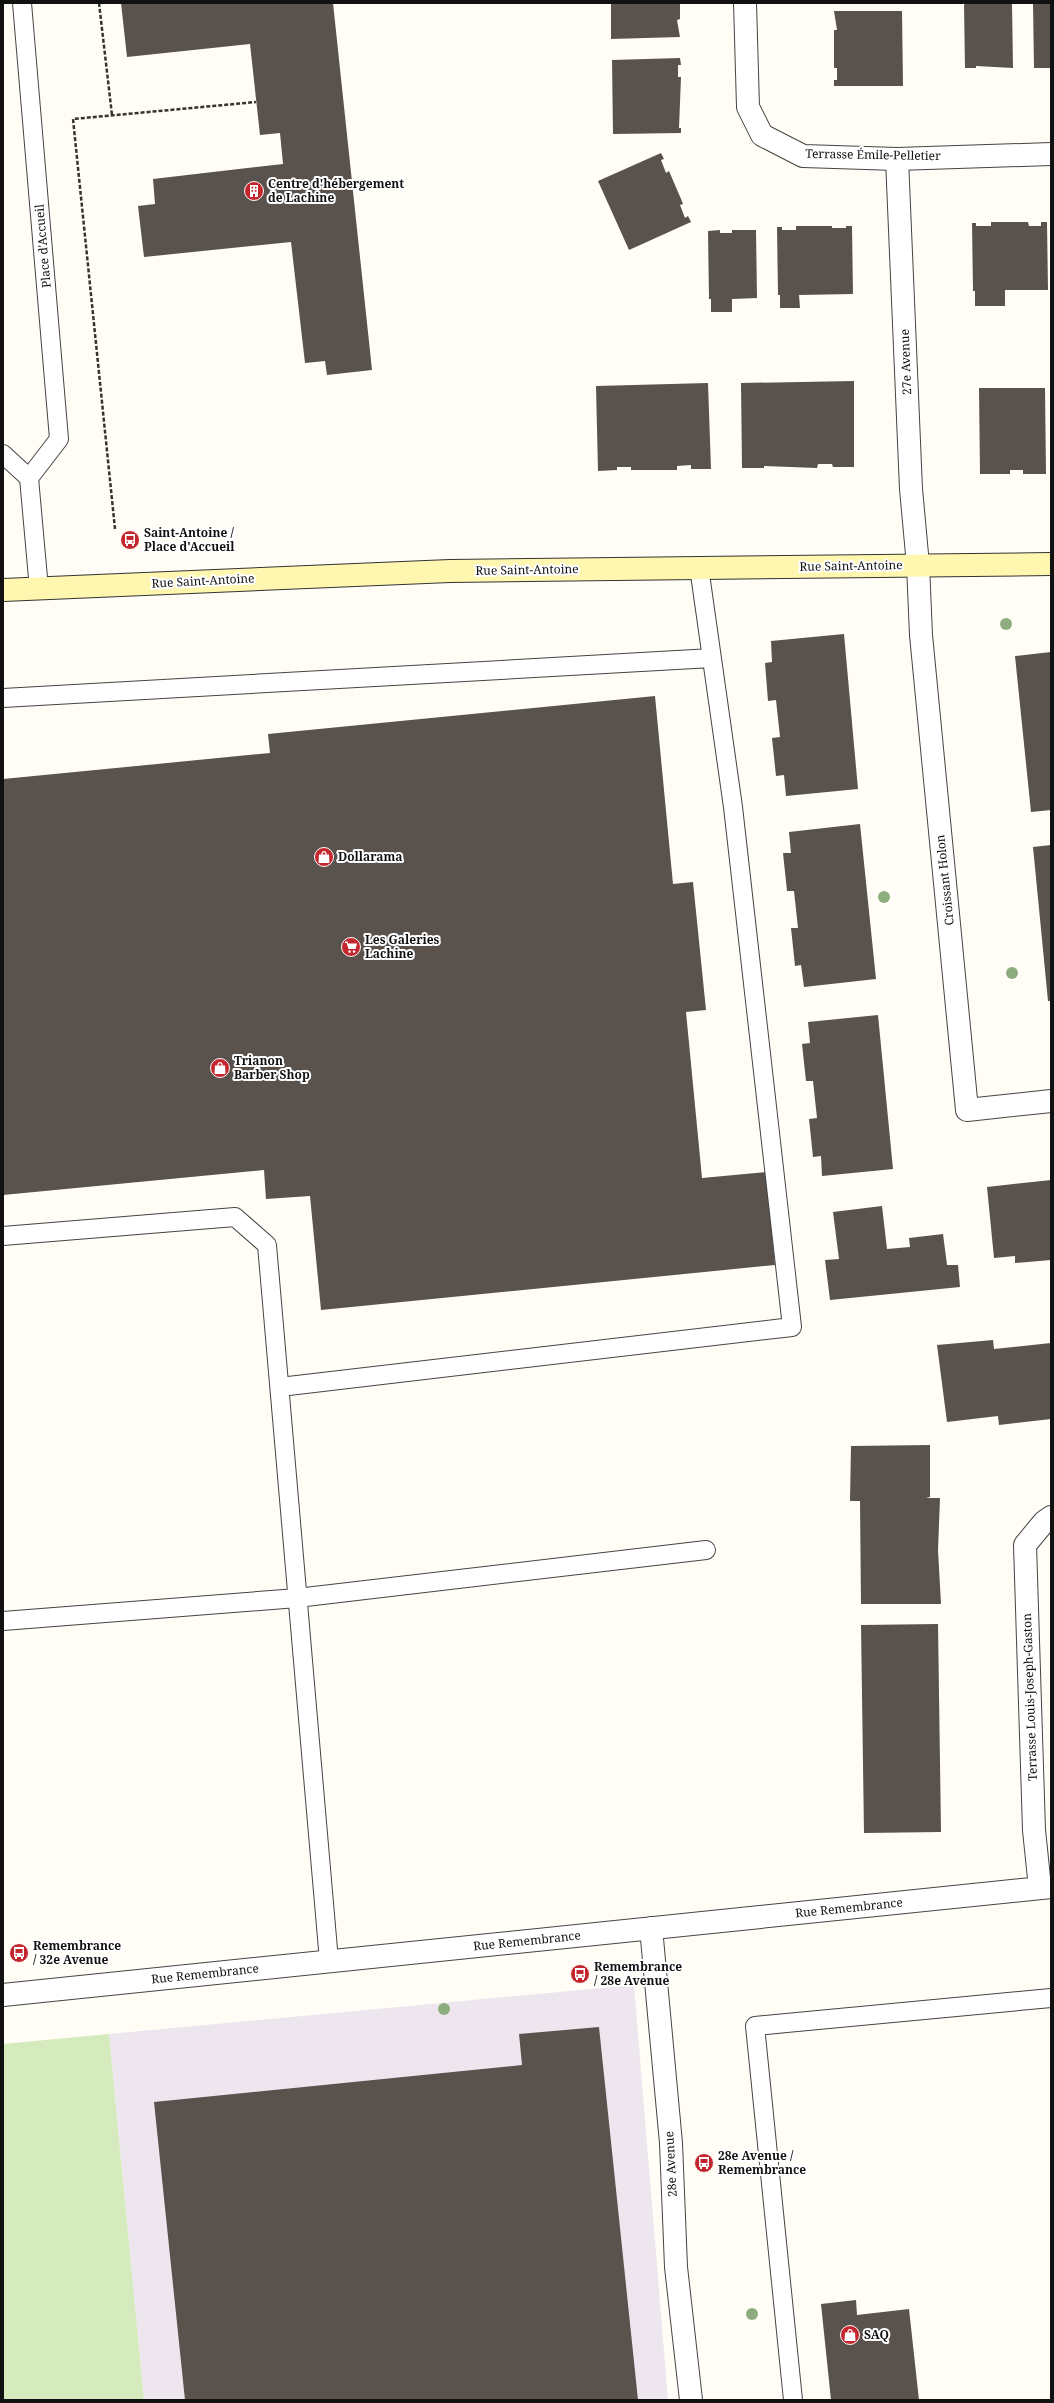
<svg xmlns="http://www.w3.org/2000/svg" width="1054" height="2403" viewBox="0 0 1054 2403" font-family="'Noto Serif',serif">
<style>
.industrial{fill:#eee6ef}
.green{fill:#d5ebbd}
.building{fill:#5a524d}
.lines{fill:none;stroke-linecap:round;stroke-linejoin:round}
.lane-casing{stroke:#444;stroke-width:20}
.street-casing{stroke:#444;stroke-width:24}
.secondary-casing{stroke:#333;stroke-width:24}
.path{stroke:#333;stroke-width:2.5;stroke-dasharray:4 2;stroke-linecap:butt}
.lane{stroke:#fff;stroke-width:18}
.street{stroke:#fff;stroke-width:22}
.secondary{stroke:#fff6b0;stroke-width:22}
.tree{fill:#8dad7f}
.labels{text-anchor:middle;stroke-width:4;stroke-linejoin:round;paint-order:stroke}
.street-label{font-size:12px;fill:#111;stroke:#fff}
.poi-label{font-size:12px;font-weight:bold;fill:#111;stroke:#fff;text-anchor:start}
</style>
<rect width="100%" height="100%" fill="#fffdf5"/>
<path class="industrial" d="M 634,1985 L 668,2400 L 144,2400 L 109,2034 Z"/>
<path class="green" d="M 109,2034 L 144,2400 L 3,2400 L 3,2044 Z"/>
<path class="building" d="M 121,3 L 333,3 L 372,370 L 327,375 L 325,361 L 305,363 L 291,242 L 144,257 L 138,206 L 155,204 L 153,179 L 283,164 L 280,133 L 260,135 L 250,44 L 127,57 Z
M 611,3 L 680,3 L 680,19 L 677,20 L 680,37 L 611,39 Z
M 966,3 L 1012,3 L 1013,68 L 976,66 L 976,68 L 965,68 L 964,5 Z
M 1033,3 L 1051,3 L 1051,68 L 1034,68 Z
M 834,11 L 902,11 L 903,86 L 834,86 L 834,80 L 837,80 L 837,68 L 834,68 L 834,30 L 837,30 Z
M 680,58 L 681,65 L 678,65 L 678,77 L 681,77 L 679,128 L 681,128 L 681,133 L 613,134 L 612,60 Z
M 661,153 L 664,159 L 661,160 L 666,173 L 669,171 L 681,199 L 683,204 L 680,205 L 685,218 L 688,216 L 691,222 L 629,250 L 598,181 Z
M 991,222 L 1028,222 L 1029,226 L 1041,226 L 1041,222 L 1047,222 L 1048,290 L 1005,290 L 1005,306 L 975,306 L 975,291 L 973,291 L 972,223 L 976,223 L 976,226 L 991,226 Z
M 796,226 L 832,226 L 832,228 L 846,228 L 846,226 L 852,226 L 853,294 L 799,295 L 800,308 L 780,308 L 780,295 L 778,295 L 777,227 L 782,227 L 782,230 L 796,230 Z
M 720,230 L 720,233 L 732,233 L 732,230 L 756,230 L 757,298 L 732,299 L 732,312 L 711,312 L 711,299 L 709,299 L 708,231 Z
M 854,381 L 854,467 L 833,467 L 832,464 L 818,464 L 817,468 L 764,466 L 764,468 L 742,468 L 741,383 Z
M 708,383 L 711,469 L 691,469 L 691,465 L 677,466 L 677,470 L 631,470 L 631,467 L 617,467 L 617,470 L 598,471 L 596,386 Z
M 979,388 L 1045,388 L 1046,474 L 1023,474 L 1023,470 L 1010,470 L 1010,474 L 980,474 Z
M 844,634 L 858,789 L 786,796 L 784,775 L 776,776 L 772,738 L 780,737 L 776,700 L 768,701 L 765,663 L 772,662 L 771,641 Z
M 1051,652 L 1051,810 L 1031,812 L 1015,656 Z
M 655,696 L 673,884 L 693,882 L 706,1010 L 686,1012 L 702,1178 L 766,1172 L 775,1265 L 321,1310 L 310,1196 L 266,1199 L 264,1170 L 3,1195 L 3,779 L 270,753 L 268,734 Z
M 860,824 L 876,979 L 804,987 L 801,965 L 795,966 L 791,928 L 798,928 L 794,891 L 787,891 L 783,853 L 791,853 L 789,832 Z
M 1051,845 L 1051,1001 L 1048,1001 L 1033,847 Z
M 878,1015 L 893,1169 L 822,1176 L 821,1156 L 813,1157 L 809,1119 L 817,1118 L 813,1081 L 806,1081 L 802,1044 L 810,1043 L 808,1022 Z
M 1051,1180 L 1051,1260 L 1015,1263 L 1015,1256 L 994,1258 L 987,1187 Z
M 882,1206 L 887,1249 L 910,1247 L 909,1238 L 943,1234 L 947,1265 L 958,1265 L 960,1287 L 830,1300 L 825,1260 L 839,1259 L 833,1212 Z
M 993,1340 L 994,1349 L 1051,1343 L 1051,1419 L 999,1425 L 998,1416 L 947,1422 L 937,1345 Z
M 930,1445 L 930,1497 L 926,1498 L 940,1498 L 938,1550 L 941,1604 L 861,1604 L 860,1501 L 850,1501 L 851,1446 Z
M 938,1624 L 941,1832 L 864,1833 L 861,1625 Z
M 599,2027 L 638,2400 L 185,2400 L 154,2102 L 522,2065 L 519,2034 Z
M 856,2300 L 857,2315 L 909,2309 L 919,2400 L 831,2400 L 821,2304 Z"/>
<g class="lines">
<g class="lane-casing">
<path id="lane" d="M 22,3 L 59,439 L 29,478
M 3,454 L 29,478 L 39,589
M 3,698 L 712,658
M 3,1236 L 235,1217 L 267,1245 L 329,1961
M 280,1387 L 792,1327 L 733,807 L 699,567
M 3,1621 L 297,1598 L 706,1550
M 793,2400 L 755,2026 L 1051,1998"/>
</g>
<g class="street-casing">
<path id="street" d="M 745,3 L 748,107 L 762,135 L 803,156 L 897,159 L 1051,154
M 897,159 L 911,489 L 918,565 L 921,635 L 967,1110 L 1051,1101
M 1040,1888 L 1034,1830 L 1025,1545 L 1044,1522 L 1051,1517
M 651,1928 L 671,2143 L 676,2267 L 691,2400
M 3,1995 L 1051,1887"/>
</g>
<g class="secondary-casing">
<path id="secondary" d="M 3,590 L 450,571 L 1051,564"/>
</g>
<path class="path" d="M 99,3 L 112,115
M 115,529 L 73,119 L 256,102"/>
<use href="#lane" class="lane"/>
<use href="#street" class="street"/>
<use href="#secondary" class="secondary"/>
</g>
<g class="tree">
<circle cx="1006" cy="624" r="6"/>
<circle cx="884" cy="897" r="6"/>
<circle cx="1012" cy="973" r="6"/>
<circle cx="444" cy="2009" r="6"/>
<circle cx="752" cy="2314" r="6"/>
</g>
<defs>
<g id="building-disc" transform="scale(1)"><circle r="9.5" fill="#c4262e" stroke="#fff"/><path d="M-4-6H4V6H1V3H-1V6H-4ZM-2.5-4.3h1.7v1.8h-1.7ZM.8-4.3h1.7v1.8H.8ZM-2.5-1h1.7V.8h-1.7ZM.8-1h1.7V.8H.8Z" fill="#fff"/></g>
<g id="bus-disc" transform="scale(1)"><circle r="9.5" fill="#c4262e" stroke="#fff"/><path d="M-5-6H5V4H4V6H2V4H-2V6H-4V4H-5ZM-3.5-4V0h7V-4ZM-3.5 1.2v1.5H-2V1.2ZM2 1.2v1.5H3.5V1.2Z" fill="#fff"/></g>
<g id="shop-disc" transform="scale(1)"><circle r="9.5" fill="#c4262e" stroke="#fff"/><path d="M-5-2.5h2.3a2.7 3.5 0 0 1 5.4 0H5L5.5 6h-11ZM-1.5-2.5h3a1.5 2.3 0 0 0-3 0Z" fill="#fff"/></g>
<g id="supermarket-disc" transform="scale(1)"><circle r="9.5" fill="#c4262e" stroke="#fff"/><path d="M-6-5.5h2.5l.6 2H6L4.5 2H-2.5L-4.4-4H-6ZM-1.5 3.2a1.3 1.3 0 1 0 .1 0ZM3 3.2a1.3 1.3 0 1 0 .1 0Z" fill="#fff"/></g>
</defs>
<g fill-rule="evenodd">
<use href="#building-disc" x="254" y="191"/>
<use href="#bus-disc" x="130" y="540"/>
<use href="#shop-disc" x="324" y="857"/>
<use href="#supermarket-disc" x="351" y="947"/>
<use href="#shop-disc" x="220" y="1068"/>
<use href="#bus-disc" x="19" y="1953"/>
<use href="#bus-disc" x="580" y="1974"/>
<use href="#bus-disc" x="704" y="2163"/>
<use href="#shop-disc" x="850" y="2335"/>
</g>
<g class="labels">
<g class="street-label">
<text transform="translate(873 155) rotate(1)" y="4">Terrasse Émile-Pelletier</text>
<text transform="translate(43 246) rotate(-95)" y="4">Place d'Accueil</text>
<text transform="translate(906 362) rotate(-92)" y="4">27e Avenue</text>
<text transform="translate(851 566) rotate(-1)" y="4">Rue Saint-Antoine</text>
<text transform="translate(527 570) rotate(-1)" y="4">Rue Saint-Antoine</text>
<text transform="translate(203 581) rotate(-3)" y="4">Rue Saint-Antoine</text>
<text transform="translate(945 880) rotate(-96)" y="4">Croissant Holon</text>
<text transform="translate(1030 1697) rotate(-92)" y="4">Terrasse Louis-Joseph-Gaston</text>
<text transform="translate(849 1908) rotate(-6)" y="4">Rue Remembrance</text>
<text transform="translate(527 1941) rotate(-6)" y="4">Rue Remembrance</text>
<text transform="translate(205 1974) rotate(-6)" y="4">Rue Remembrance</text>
<text transform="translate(671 2164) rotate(-93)" y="4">28e Avenue</text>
</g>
<g class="poi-label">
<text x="268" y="188">Centre d'hébergement<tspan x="268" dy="14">de Lachine</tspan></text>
<text x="144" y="537">Saint-Antoine /<tspan x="144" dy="14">Place d'Accueil</tspan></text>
<text x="338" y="861">Dollarama</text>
<text x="365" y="944">Les Galeries<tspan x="365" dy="14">Lachine</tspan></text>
<text x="234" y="1065">Trianon<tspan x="234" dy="14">Barber Shop</tspan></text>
<text x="33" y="1950">Remembrance<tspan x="33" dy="14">/ 32e Avenue</tspan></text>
<text x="594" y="1971">Remembrance<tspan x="594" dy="14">/ 28e Avenue</tspan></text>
<text x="718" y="2160">28e Avenue /<tspan x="718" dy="14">Remembrance</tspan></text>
<text x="864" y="2339">SAQ</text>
</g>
</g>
<rect width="1054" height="2403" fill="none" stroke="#111111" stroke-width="8"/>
</svg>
